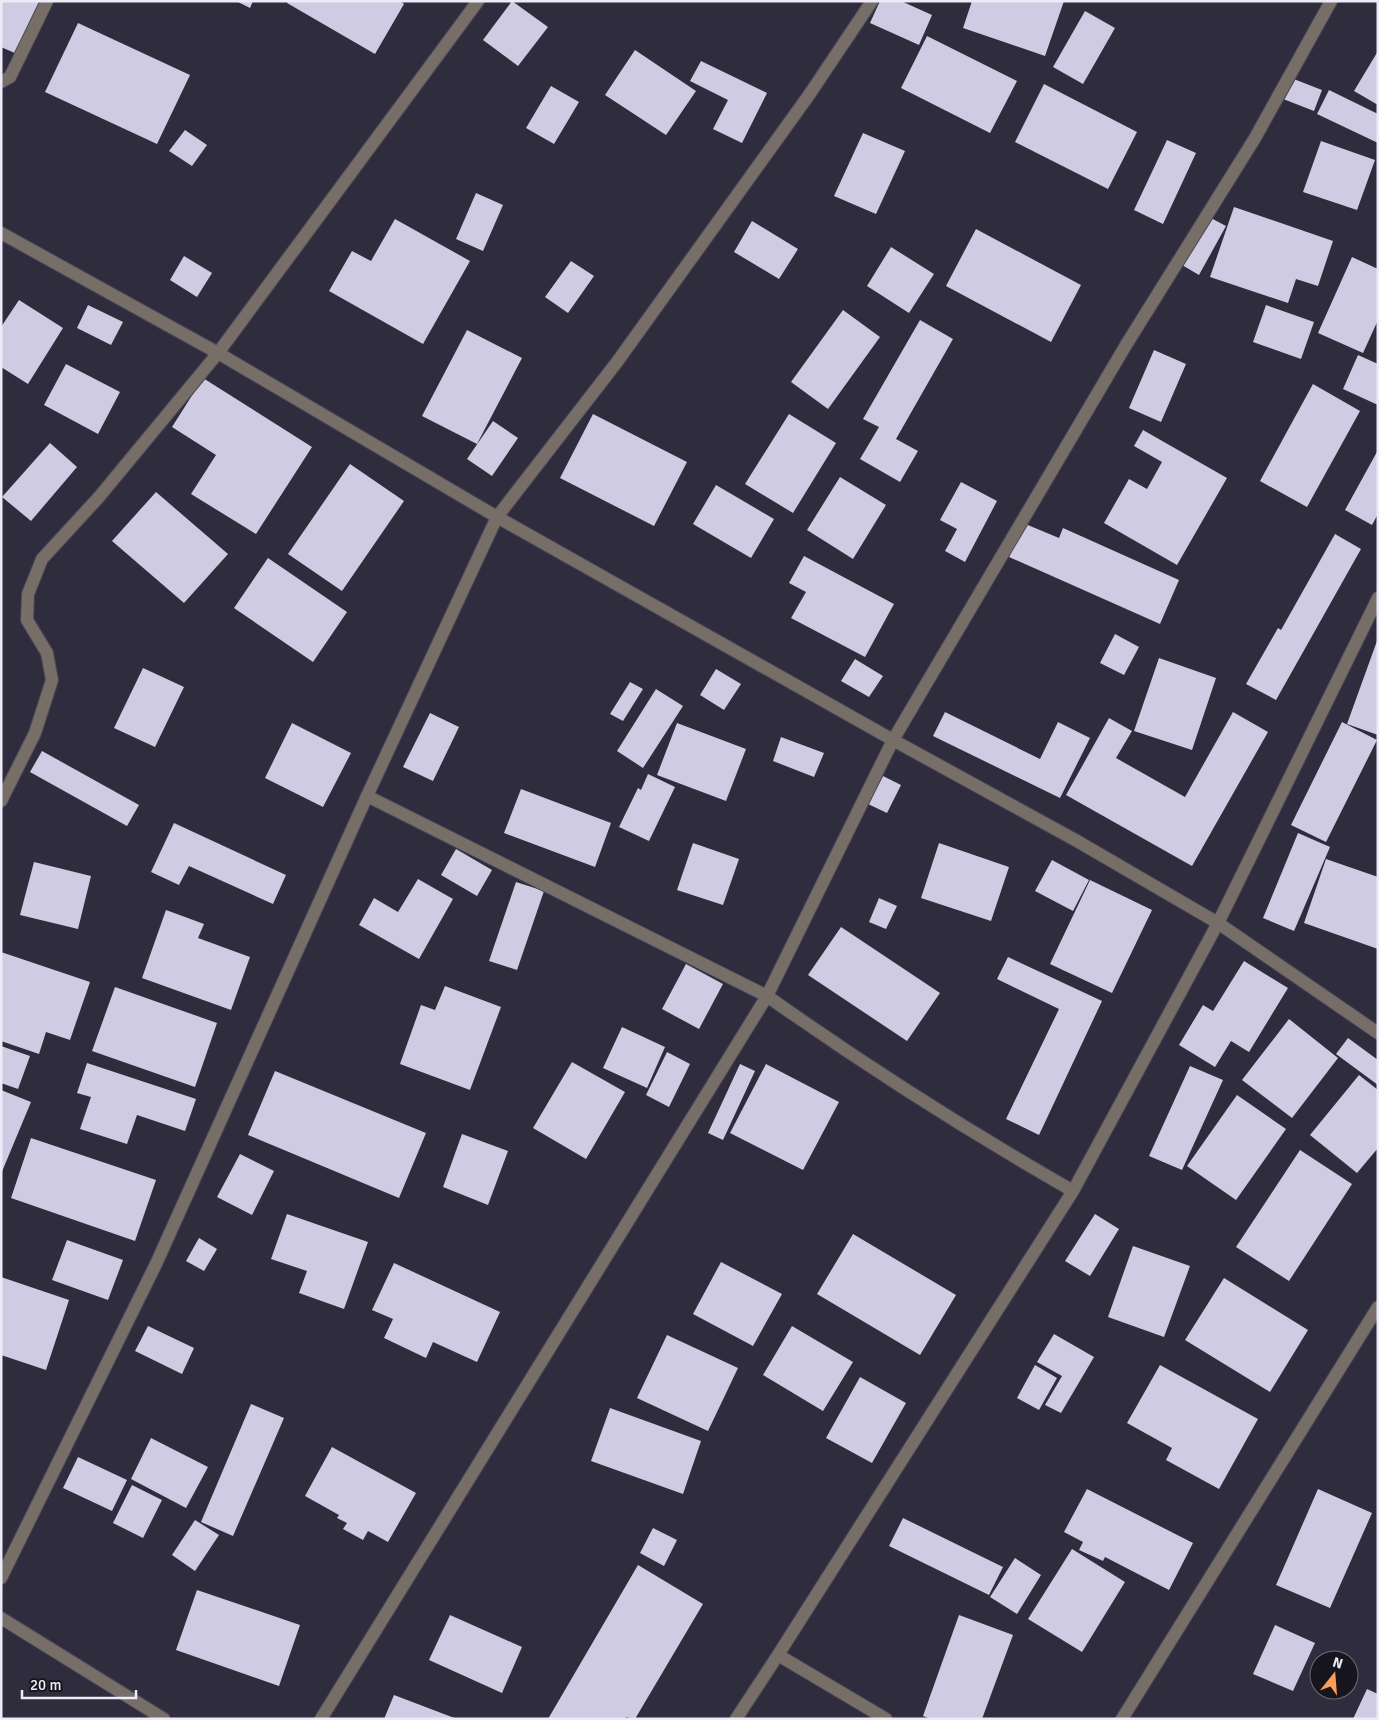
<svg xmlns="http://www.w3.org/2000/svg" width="1379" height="1720" viewBox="0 0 1379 1720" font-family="Signika,sans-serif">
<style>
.building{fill:#cfcbe2}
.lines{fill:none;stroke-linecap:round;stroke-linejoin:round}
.minor-casing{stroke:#4a4758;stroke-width:14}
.minor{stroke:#776e68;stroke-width:12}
</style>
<rect width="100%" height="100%" fill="#2f2c3e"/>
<path class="building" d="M 1,1 L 40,1 L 17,54 L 1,47 Z
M 236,1 L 253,1 L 250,8 Z
M 288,1 L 400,1 L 404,4 L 375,54 L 287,3 Z
M 512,1 L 548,27 L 518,66 L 483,40 Z
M 880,1 L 901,1 L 932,15 L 919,45 L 870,23 Z
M 972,1 L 1064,1 L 1045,56 L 963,28 Z
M 1085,11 L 1115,28 L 1083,84 L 1053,67 Z
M 78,23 L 190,75 L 157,144 L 45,92 Z
M 927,36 L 1017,81 L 990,133 L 901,88 Z
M 635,50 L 696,91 L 666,135 L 605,95 Z
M 1378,51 L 1378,105 L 1354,91 Z
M 701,61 L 767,93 L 742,143 L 713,129 L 728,100 L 690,81 Z
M 1286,76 L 1322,90 L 1314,111 L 1278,97 Z
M 1044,84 L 1137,132 L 1108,189 L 1015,142 Z
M 551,86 L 579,102 L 554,144 L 526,128 Z
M 1329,90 L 1378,114 L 1378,143 L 1317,114 Z
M 185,130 L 207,145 L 192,166 L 169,151 Z
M 863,133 L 905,151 L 876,214 L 834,196 Z
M 1167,140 L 1196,153 L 1163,224 L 1134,210 Z
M 1321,141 L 1375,160 L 1357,210 L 1303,192 Z
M 476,193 L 503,205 L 483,251 L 456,239 Z
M 1234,207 L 1333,241 L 1318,286 L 1296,279 L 1288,303 L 1210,277 Z
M 1209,217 L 1226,226 L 1199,275 L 1182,265 Z
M 395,219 L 470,261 L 423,344 L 329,291 L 352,251 L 371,261 Z
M 752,221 L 798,249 L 779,279 L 734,252 Z
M 976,229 L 1081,285 L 1051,342 L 946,286 Z
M 891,247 L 934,274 L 909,313 L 867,286 Z
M 184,256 L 212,273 L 197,297 L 170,280 Z
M 1352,257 L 1378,269 L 1378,320 L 1363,353 L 1318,333 Z
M 571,261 L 594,276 L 568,313 L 545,297 Z
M 19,300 L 63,328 L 28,384 L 1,367 L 1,327 Z
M 88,305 L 123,322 L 111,345 L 77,328 Z
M 1266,305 L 1314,322 L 1301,359 L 1253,342 Z
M 843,310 L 880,337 L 828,409 L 791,382 Z
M 920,320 L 953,339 L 896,439 L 918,451 L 900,482 L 860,459 L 879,427 L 863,419 Z
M 467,330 L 522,358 L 477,444 L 422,416 Z
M 1154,350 L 1186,364 L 1161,422 L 1129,408 Z
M 1358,355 L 1378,364 L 1378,405 L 1343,389 Z
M 66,364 L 120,392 L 98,434 L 44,405 Z
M 203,378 L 312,447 L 256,534 L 191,494 L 216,455 L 172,427 Z
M 1313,384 L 1360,411 L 1307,507 L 1260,481 Z
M 593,414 L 687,462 L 654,526 L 560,478 Z
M 789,414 L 836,443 L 793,513 L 745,484 Z
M 493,421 L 518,438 L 492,476 L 467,459 Z
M 1143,430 L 1227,478 L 1177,565 L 1104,523 L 1129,479 L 1147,489 L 1162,462 L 1134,446 Z
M 50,443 L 77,467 L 31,521 L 2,497 Z
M 1378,450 L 1378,514 L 1372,525 L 1345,510 Z
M 350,464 L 404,501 L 342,591 L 288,554 Z
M 840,477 L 886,505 L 853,559 L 807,530 Z
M 961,482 L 997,501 L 965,562 L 945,551 L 957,529 L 940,520 Z
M 716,485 L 774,519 L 751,558 L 693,524 Z
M 156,492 L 228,554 L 184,603 L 112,541 Z
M 1023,523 L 1059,538 L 1063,528 L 1179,580 L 1160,624 L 1009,557 Z
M 1335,534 L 1361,549 L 1276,700 L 1246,684 L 1278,628 L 1281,630 Z
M 804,556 L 894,604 L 865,657 L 791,618 L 806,592 L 789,583 Z
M 268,558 L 347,612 L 313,662 L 234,608 Z
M 1115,634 L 1139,647 L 1124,675 L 1100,663 Z
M 1377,641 L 1378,641 L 1378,735 L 1347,724 Z
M 1159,658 L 1216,678 L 1192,750 L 1134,731 Z
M 855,659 L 883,676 L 869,697 L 841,681 Z
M 143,668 L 184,687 L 155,747 L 114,728 Z
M 716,669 L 741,684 L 724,710 L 700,695 Z
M 630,682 L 643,689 L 623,721 L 610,714 Z
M 656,689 L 683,706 L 643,768 L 617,751 Z
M 945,712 L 1040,759 L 1058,722 L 1090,738 L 1060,798 L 933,736 Z
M 1233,712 L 1268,732 L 1192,866 L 1066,795 L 1109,718 L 1132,731 L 1116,758 L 1185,797 Z
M 430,713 L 459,727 L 433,781 L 403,767 Z
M 1342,722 L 1377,740 L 1326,842 L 1291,825 Z
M 292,723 L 351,753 L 323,807 L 265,778 Z
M 677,723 L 746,749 L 726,801 L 657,775 Z
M 781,737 L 824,753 L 814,777 L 773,761 Z
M 42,751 L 139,805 L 127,826 L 30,772 Z
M 648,774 L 675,787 L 649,841 L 619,827 L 638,788 L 641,790 Z
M 883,776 L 901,785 L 887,813 L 868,804 Z
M 521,789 L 611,823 L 595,867 L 504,833 Z
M 174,823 L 286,875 L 273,904 L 189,866 L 179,885 L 151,872 Z
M 1298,833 L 1330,847 L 1294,931 L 1263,918 Z
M 693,843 L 739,859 L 723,905 L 677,890 Z
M 939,843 L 1009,867 L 991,921 L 921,898 Z
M 456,849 L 492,870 L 477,896 L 441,875 Z
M 1326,859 L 1378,877 L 1378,949 L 1304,923 Z
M 1052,860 L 1089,880 L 1073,911 L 1035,891 Z
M 34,862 L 91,876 L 78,929 L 20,915 Z
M 418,879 L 453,899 L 419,959 L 359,925 L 374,898 L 398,912 Z
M 1090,880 L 1152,910 L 1112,993 L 1050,964 Z
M 516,882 L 544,891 L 517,970 L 489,961 Z
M 879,898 L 897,906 L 886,929 L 869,922 Z
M 166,910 L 204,924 L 198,938 L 250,957 L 231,1010 L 142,978 Z
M 841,927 L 940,993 L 907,1041 L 808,975 Z
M 1,952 L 90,982 L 70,1040 L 46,1032 L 39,1054 L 1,1041 Z
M 1008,957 L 1102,1001 L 1039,1135 L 1006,1119 L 1059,1009 L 997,979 Z
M 1244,961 L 1288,988 L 1249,1052 L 1231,1041 L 1215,1067 L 1179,1045 L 1203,1005 L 1213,1011 Z
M 686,964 L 723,984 L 699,1029 L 662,1009 Z
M 445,986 L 501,1007 L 470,1090 L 400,1064 L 421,1005 L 435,1010 Z
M 115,987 L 217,1023 L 195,1087 L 92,1051 Z
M 1289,1019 L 1338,1058 L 1292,1118 L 1242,1080 Z
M 622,1027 L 665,1047 L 647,1088 L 603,1068 Z
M 1348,1038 L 1378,1060 L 1378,1085 L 1336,1054 Z
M 1,1046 L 30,1056 L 18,1089 L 1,1083 Z
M 667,1052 L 690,1064 L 669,1107 L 646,1095 Z
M 572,1062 L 625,1092 L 586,1159 L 533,1128 Z
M 87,1063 L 196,1099 L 185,1131 L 137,1115 L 127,1144 L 80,1129 L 91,1097 L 77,1093 Z
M 740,1064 L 755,1071 L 723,1140 L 708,1133 Z
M 766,1064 L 839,1102 L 803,1170 L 730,1133 Z
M 1190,1066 L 1223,1080 L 1182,1170 L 1149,1156 Z
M 275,1071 L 426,1133 L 399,1198 L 248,1135 Z
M 1359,1075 L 1378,1090 L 1378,1148 L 1357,1173 L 1310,1135 Z
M 1,1090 L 31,1102 L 1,1174 Z
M 1237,1095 L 1286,1129 L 1236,1200 L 1187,1166 Z
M 462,1134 L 508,1151 L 488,1205 L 443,1187 Z
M 31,1138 L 156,1180 L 135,1241 L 11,1198 Z
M 1300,1150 L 1352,1184 L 1289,1281 L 1236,1247 Z
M 240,1154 L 274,1171 L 252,1215 L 217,1197 Z
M 287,1214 L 368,1242 L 344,1309 L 299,1293 L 307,1271 L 271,1259 Z
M 1095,1214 L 1119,1229 L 1090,1276 L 1065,1261 Z
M 853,1234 L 956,1295 L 920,1355 L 817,1294 Z
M 199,1238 L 217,1249 L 204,1271 L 186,1261 Z
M 67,1240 L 123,1260 L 108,1300 L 52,1280 Z
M 1133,1246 L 1190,1266 L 1164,1337 L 1108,1317 Z
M 721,1262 L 782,1294 L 753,1346 L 693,1314 Z
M 394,1263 L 500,1312 L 477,1362 L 433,1342 L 426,1358 L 384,1338 L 393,1319 L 372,1310 Z
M 1,1277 L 69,1300 L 46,1370 L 1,1355 Z
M 1224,1278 L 1308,1330 L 1270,1392 L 1185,1340 Z
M 148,1326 L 194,1348 L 182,1374 L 135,1351 Z
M 792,1326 L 853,1362 L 823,1411 L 763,1375 Z
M 1054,1334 L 1094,1357 L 1061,1413 L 1045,1405 L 1062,1376 L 1037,1362 Z
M 667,1335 L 738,1368 L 708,1431 L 637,1398 Z
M 1035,1365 L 1057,1378 L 1039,1410 L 1017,1398 Z
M 1160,1365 L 1258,1419 L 1219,1489 L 1166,1460 L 1172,1448 L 1127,1423 Z
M 860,1377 L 906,1403 L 872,1463 L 826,1438 Z
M 251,1404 L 284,1418 L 233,1536 L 201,1522 Z
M 610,1408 L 701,1441 L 683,1494 L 591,1461 Z
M 151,1438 L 208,1467 L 186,1508 L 131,1479 Z
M 332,1447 L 416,1493 L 388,1542 L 368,1531 L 363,1540 L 343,1529 L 347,1523 L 337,1518 L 339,1515 L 305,1496 Z
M 78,1457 L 127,1480 L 112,1511 L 63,1488 Z
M 132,1485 L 162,1500 L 143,1538 L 113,1523 Z
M 1087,1489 L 1193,1543 L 1169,1590 L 1105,1557 L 1103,1561 L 1079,1550 L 1083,1542 L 1064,1532 Z
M 1318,1489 L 1372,1513 L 1330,1608 L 1276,1585 Z
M 903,1518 L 1003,1567 L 989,1595 L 889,1546 Z
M 195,1520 L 219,1535 L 195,1571 L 172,1555 Z
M 653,1528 L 677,1540 L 664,1566 L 640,1553 Z
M 1072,1549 L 1125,1582 L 1082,1652 L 1028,1619 Z
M 1015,1558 L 1041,1575 L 1017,1614 L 990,1597 Z
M 638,1565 L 703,1604 L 635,1719 L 626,1717 L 625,1719 L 548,1719 Z
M 197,1590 L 300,1625 L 279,1686 L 176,1650 Z
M 450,1615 L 522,1647 L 502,1693 L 429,1660 Z
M 959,1615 L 1013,1635 L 982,1719 L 931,1719 L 923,1716 Z
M 1275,1625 L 1315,1643 L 1293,1691 L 1253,1674 Z
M 1367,1689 L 1378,1694 L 1378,1719 L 1353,1719 Z
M 394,1695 L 457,1719 L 384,1719 Z"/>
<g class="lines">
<g class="minor-casing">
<path id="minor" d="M 1,82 L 10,77 L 47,1
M 1,233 L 218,353 L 497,517 L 893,740 L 1077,841 L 1218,923 L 1378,1033
M 367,796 L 767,996 C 866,1066 968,1131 1073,1191
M 1,801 L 35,733 L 52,680 L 47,653 L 27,620 L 28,594 L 42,559 L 99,497 L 218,353 L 478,1
M 1,1578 L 156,1264 L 367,796 L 497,517 L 617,362 L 809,95 L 872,1
M 1,1618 L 164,1719
M 778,1655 L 886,1719
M 321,1719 L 767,996 L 893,740 L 1126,345 L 1255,138 L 1331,1
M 736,1719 L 778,1655 L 1073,1191 L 1218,923 L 1378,598
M 1122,1719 L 1378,1307"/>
</g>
<use href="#minor" class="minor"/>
</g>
<rect width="1379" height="1720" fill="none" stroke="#edebf7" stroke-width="5"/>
<g transform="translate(1334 1675) rotate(17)"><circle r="24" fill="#17161e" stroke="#6d6b75"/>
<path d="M0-4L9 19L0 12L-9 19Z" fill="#fc9d54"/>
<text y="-8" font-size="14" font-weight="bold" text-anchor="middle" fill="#edebf7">N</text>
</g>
<path d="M22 1690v8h114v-8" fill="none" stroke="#edebf7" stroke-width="2.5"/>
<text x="30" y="1690" font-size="15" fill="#edebf7" stroke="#17161e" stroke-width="4" paint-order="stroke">20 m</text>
</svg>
